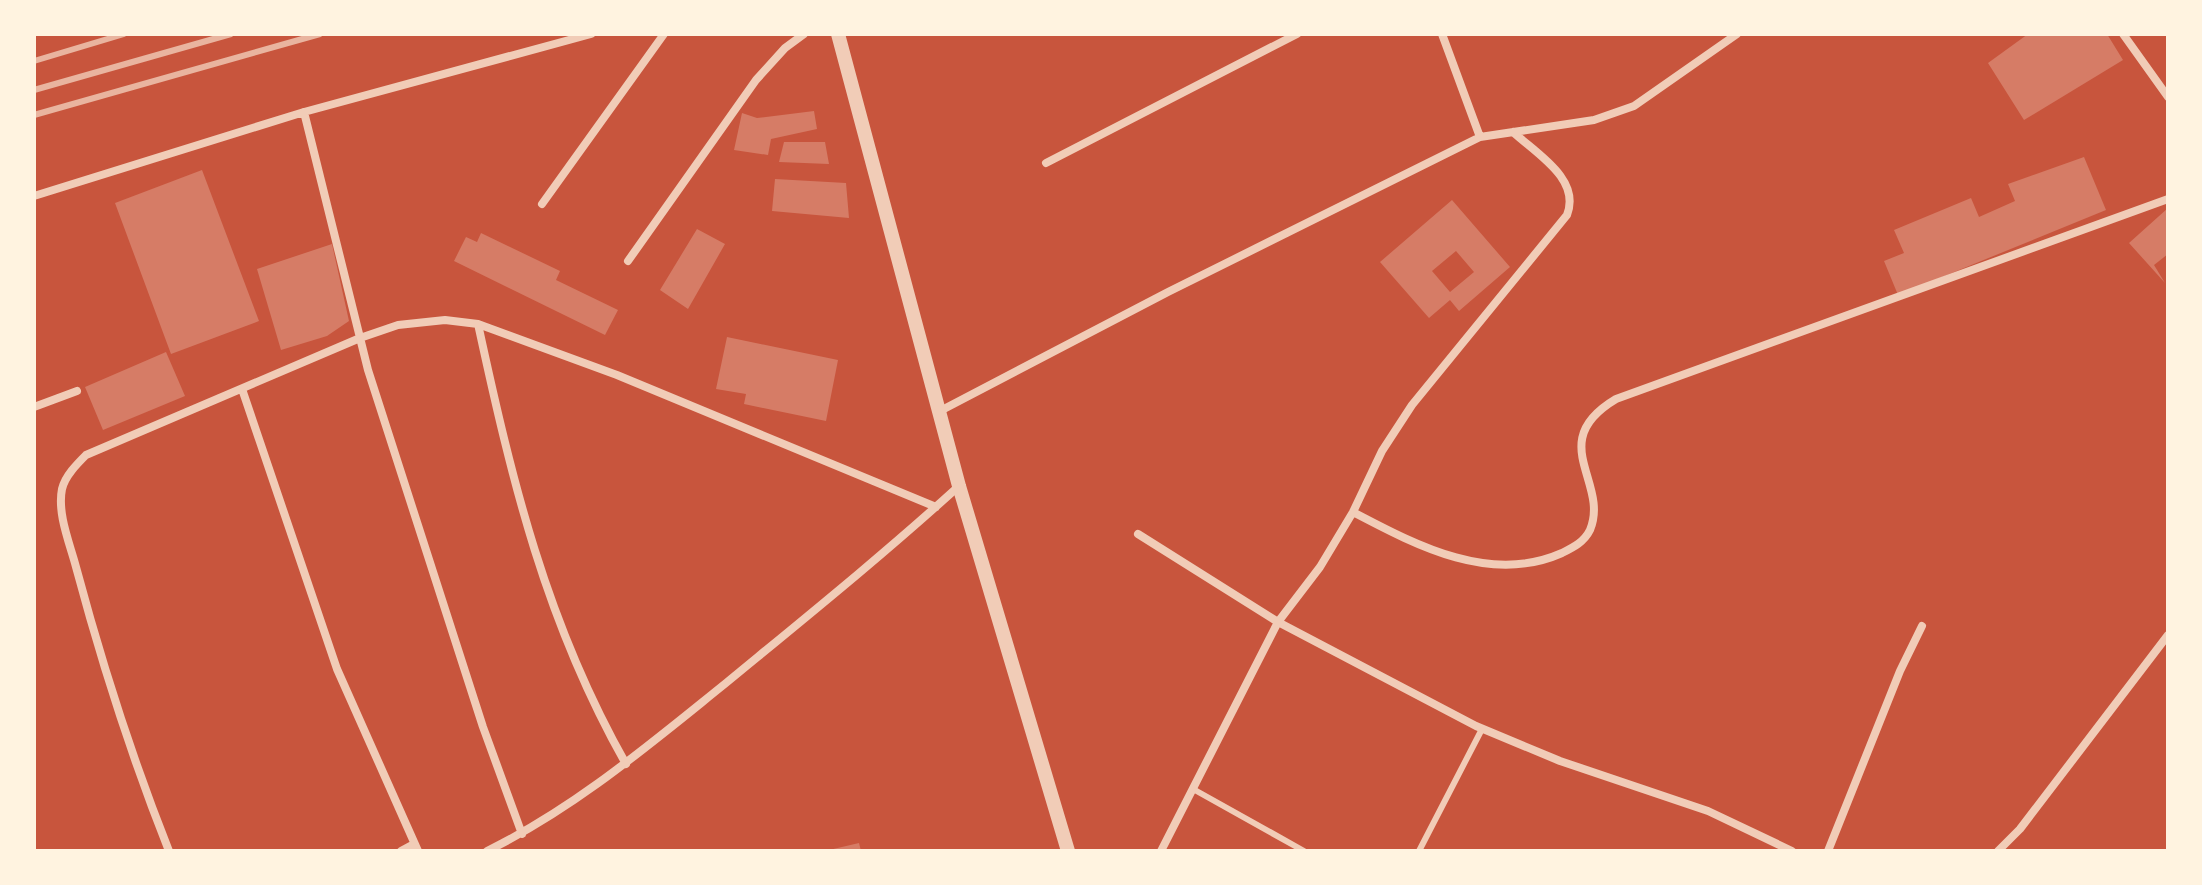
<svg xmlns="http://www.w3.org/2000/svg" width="2202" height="885" viewBox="0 0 2202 885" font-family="Jost,sans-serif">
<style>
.building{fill:#d67c66;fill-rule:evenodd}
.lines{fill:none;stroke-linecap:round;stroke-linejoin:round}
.service{stroke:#f1ccb7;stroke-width:6}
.minor{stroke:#f1ccb7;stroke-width:8}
.tertiary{stroke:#f1ccb7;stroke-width:14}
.rail{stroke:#e9b49f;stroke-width:6}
</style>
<rect width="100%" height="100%" fill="#c8553d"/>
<path class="building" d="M 2028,34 L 2107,34 L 2123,60 L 2024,120 L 1988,63 Z
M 814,111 L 817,129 L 771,139 L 768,155 L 734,150 L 742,113 L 757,118 Z
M 784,142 L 825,142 L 829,164 L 779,162 Z
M 2084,157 L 2106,210 L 1898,295 L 1884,261 L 1904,253 L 1894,230 L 1971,198 L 1979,217 L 2015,201 L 2008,184 Z
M 202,170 L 259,321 L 171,354 L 115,203 Z
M 775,179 L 846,183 L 849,218 L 772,211 Z
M 1452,200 L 1510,267 L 1459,311 L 1450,300 L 1429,318 L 1380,262 ZM 1456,251 L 1474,272 L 1450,292 L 1432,271 Z
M 2168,208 L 2168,254 L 2154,265 L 2165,283 L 2129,243 Z
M 697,229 L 725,244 L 688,309 L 660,290 Z
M 481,233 L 560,271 L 556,280 L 618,310 L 605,335 L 454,261 L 466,237 L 477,242 Z
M 332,244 L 349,321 L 327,336 L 281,350 L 257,269 Z
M 727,337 L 838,360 L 826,421 L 744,404 L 746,394 L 716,389 Z
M 166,352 L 185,396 L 103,430 L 85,387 Z
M 859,843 L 861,851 L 830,851 L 829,850 Z"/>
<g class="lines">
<path class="service" d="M 1193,789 L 1304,851
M 1419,851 L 1482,729"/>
<path class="minor" d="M 1442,34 L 1480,137
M 2123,34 L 2168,97
M 304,112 L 368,370 L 483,727 L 522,834
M 1046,163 L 1297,34
M 34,196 L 304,112 L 591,34
M 542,204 L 664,34
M 628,261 L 756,80 L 785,48 L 804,34
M 478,324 C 512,481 546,623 626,764
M 242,389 L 337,669 L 418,851
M 34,407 L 77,391
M 940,411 L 1168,292 L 1480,137 L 1594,120 L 1634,106 L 1737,34
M 1353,512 C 1416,545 1490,585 1562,553 C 1574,547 1584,542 1590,530 C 1610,482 1544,442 1616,399 L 2168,199
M 1138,534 L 1278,622 L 1476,726 L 1560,761 L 1708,811 L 1792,851
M 169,851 C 132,758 102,664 76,567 C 70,544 57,514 62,489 C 65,476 77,464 86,455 L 360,338 L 398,325 L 445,320 L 478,324 L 617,375 L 936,507
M 401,851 L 414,844
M 487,851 C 575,808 650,744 726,683 C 805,618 883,555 959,486
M 1161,851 L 1278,622 L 1320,567 L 1353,512 L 1382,451 L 1412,405 L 1567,215 C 1581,179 1537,154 1513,132
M 1828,851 L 1900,671 L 1922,626
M 1998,851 L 2020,829 L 2168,635"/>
<path class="tertiary" d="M 838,34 L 959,486 L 1068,851"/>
<path class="rail" d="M 34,61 L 124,34
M 34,90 L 231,34
M 34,115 L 320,34"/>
</g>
<rect width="2202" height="885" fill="none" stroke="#fff3e0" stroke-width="72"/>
</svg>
